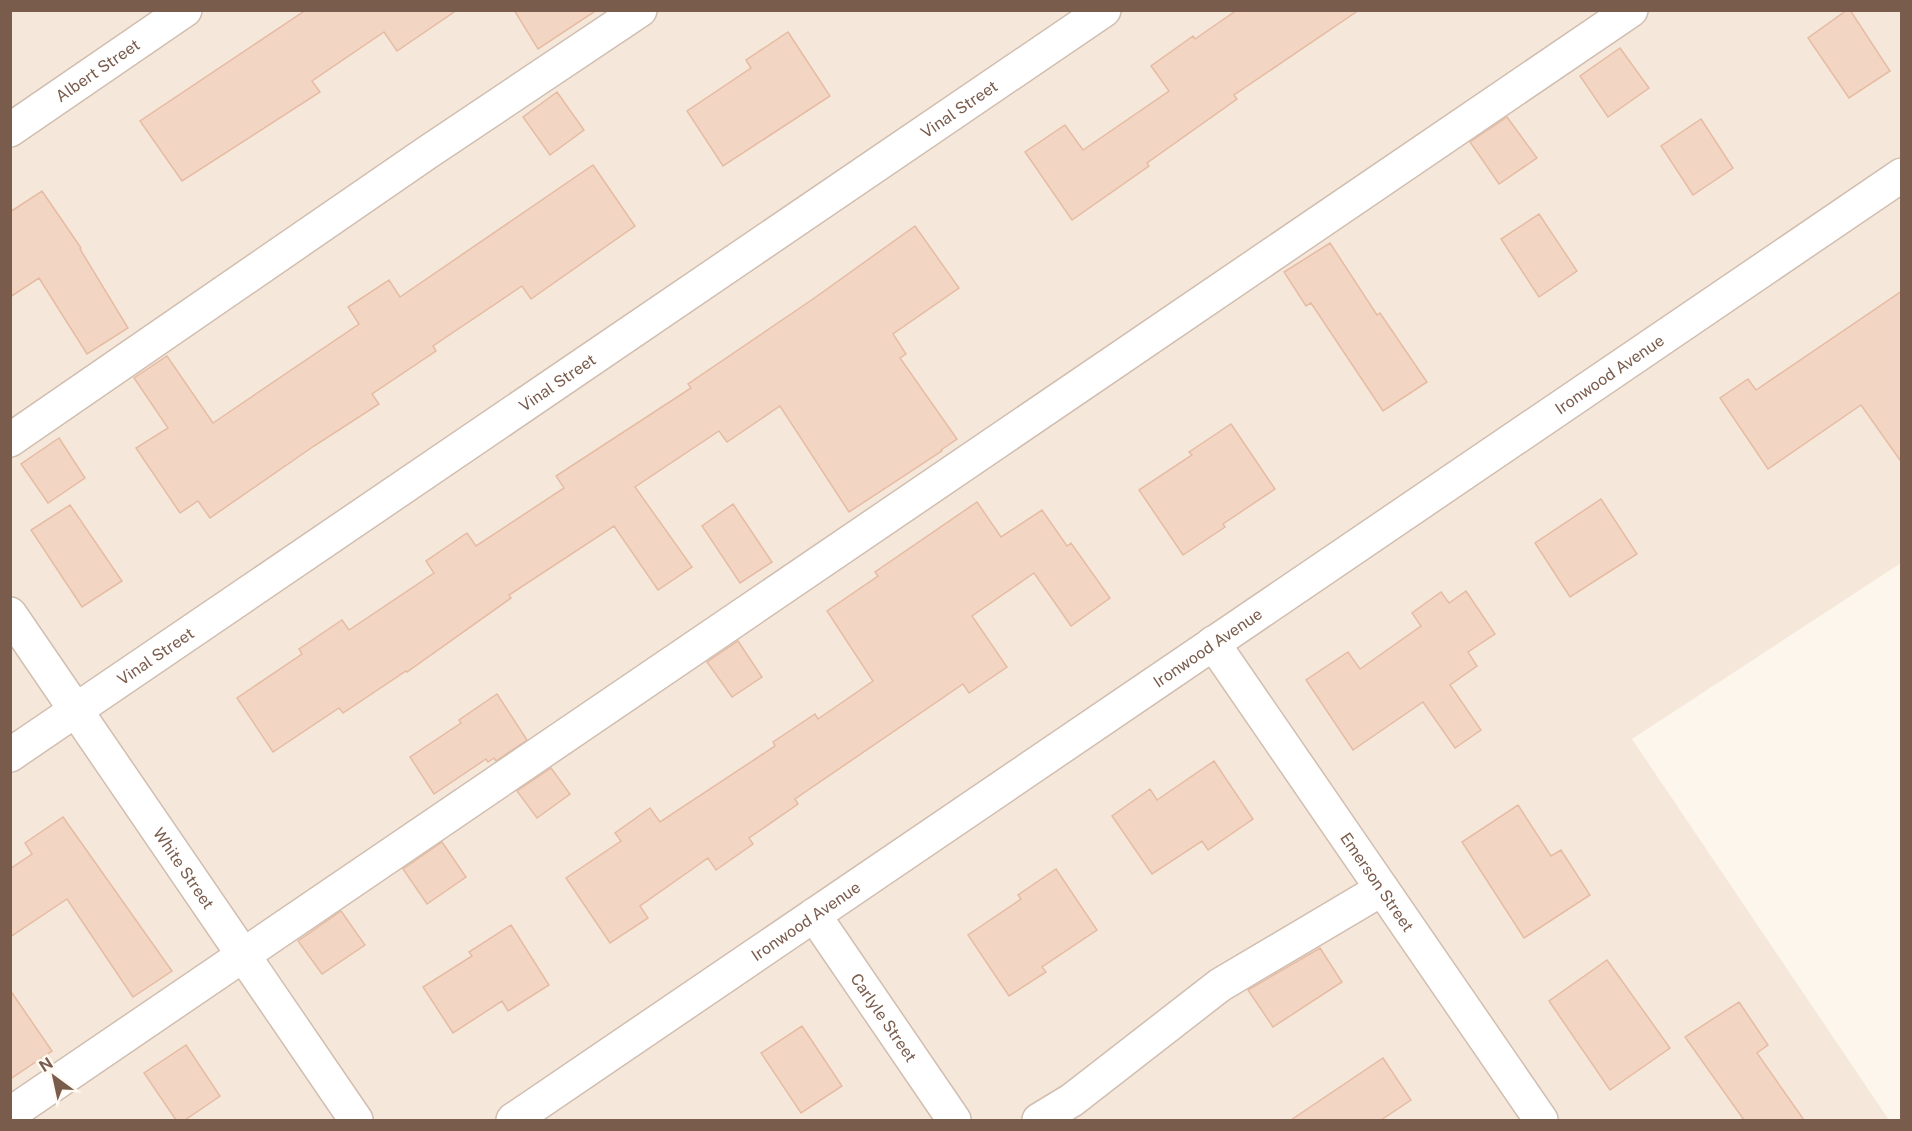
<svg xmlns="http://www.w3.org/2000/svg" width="1912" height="1131" viewBox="0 0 1912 1131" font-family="'Public Sans',sans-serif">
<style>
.residential{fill:#f5e8da}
.building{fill:#f3d5c3;stroke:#e6bba3;stroke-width:1.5}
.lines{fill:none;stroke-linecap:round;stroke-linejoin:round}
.minor-casing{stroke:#d1beb0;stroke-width:36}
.minor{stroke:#fff;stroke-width:33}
.labels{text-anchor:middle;stroke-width:6;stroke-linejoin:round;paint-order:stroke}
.street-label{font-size:16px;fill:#7a5c4d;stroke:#fffaf3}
</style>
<rect width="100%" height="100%" fill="#fdf6ec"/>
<path class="residential" d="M 10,11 L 1901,11 L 1901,563 L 1632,739 L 1889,1120 L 11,1120 Z"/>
<path class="building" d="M 306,10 L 457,10 L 397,51 L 384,32 L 312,81 L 320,92 L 182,181 L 140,121 Z
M 514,10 L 597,10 L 538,49 Z
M 1237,10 L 1359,10 L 1234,95 L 1237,99 L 1147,163 L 1149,166 L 1072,220 L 1025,152 L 1065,125 L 1083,150 L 1169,91 L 1151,66 L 1193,36 L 1195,39 Z
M 1847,10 L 1850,10 L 1890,71 L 1849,98 L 1808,38 Z
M 788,32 L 830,96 L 723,166 L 687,111 L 751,68 L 746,60 Z
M 1620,48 L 1649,88 L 1608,117 L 1580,76 Z
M 557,92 L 584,130 L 550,155 L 523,117 Z
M 1507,117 L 1537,158 L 1499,184 L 1470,142 Z
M 1701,119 L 1733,168 L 1693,195 L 1661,146 Z
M 593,165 L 635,226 L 531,299 L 522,286 L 433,346 L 436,351 L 372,394 L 379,404 L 314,446 L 210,518 L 198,501 L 180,513 L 136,448 L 168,428 L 134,378 L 167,356 L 213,423 L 359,324 L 348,307 L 389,280 L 400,297 Z
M 42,191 L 81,248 L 80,249 L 128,328 L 87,354 L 39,278 L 10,297 L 10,212 Z
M 1539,214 L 1577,271 L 1539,297 L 1501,239 Z
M 915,226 L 959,288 L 893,334 L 906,354 L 900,358 L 957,439 L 941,450 L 942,451 L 849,512 L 780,406 L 727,442 L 719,431 L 635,487 L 692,567 L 658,590 L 614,526 L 509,595 L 511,598 L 407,672 L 406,671 L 343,713 L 339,708 L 273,752 L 237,698 L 302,654 L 299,649 L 342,620 L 349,630 L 434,573 L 426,561 L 467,533 L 476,546 L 564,488 L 556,476 L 691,388 L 688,384 L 813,299 Z
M 1330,243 L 1377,315 L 1380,313 L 1427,382 L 1383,411 L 1311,303 L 1306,306 L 1284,272 Z
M 1902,291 L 1902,463 L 1861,405 L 1768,469 L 1720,398 L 1748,379 L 1756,390 Z
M 1231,424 L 1275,489 L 1223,524 L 1225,527 L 1183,555 L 1139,490 L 1192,455 L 1189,452 Z
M 59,438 L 85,478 L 48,503 L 21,464 Z
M 1601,499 L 1637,554 L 1570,597 L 1535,543 Z
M 977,502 L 1001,537 L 1042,510 L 1067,546 L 1071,543 L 1110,598 L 1071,626 L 1034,573 L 972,616 L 1007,667 L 969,693 L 963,684 L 795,799 L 798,804 L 749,838 L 753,844 L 716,870 L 708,858 L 640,906 L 648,918 L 610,943 L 566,878 L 621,841 L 615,833 L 650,808 L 660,822 L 775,746 L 773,742 L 815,714 L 818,719 L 873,681 L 827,611 L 878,576 L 875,572 Z
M 733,504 L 772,562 L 740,583 L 702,526 Z
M 70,505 L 122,581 L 82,607 L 31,530 Z
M 1466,591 L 1495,634 L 1468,652 L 1477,666 L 1450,685 L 1481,730 L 1455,748 L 1423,702 L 1353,750 L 1306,680 L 1348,652 L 1360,669 L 1421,626 L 1412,613 L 1441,592 L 1449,603 Z
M 738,641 L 762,677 L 732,697 L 707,662 Z
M 497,694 L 527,740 L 496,761 L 494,758 L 488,762 L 486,759 L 434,794 L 410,757 L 461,723 L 459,720 Z
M 1214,761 L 1253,819 L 1208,850 L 1202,841 L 1152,874 L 1112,816 L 1150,789 L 1157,800 Z
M 551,768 L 570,794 L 537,818 L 517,791 Z
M 1518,805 L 1551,856 L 1561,850 L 1590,895 L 1524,938 L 1462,842 Z
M 63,817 L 172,971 L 133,997 L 67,899 L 10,937 L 10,869 L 32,854 L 25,843 Z
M 442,842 L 466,877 L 427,904 L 403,869 Z
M 1056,869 L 1097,930 L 1042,967 L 1046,972 L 1009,996 L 968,935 L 1021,899 L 1018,895 Z
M 341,911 L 365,945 L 322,974 L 298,941 Z
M 511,925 L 549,985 L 508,1011 L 502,1001 L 453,1033 L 423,987 L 472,956 L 469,952 Z
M 1320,948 L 1342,982 L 1273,1027 L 1248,990 Z
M 1607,960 L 1670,1048 L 1610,1090 L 1549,1001 Z
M 10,990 L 52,1051 L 10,1079 Z
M 1739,1002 L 1768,1045 L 1757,1053 L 1804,1120 L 1744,1120 L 1685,1037 Z
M 802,1026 L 842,1086 L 801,1113 L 761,1053 Z
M 186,1045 L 220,1096 L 185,1120 L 176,1120 L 144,1073 Z
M 1383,1058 L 1411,1100 L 1381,1120 L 1291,1120 Z"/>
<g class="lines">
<g class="minor-casing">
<g id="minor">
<path id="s1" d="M 10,130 L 185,10"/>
<path d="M 10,440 L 428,152 L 640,10"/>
<path id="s2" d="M 10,614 L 356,1120"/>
<path id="s3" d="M 1213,643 L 1541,1120"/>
<path id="s4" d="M 10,755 L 1104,10"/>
<path id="s5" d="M 814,915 L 954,1120"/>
<path d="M 10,1114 L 1631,10"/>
<path id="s6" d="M 513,1120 L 1902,175"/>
<path d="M 1039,1120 L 1072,1100 L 1220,985 L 1382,889"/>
</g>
</g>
<use href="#minor" class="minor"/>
</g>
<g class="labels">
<g class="street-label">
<text dy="6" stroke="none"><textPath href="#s1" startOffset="106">Albert Street</textPath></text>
<text dy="6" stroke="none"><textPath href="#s4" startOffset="1148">Vinal Street</textPath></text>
<text dy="6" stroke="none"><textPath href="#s6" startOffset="1326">Ironwood Avenue</textPath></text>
<text dy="6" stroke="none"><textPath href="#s4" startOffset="662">Vinal Street</textPath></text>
<text dy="6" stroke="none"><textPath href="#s6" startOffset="840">Ironwood Avenue</textPath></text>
<text dy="6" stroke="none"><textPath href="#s4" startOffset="176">Vinal Street</textPath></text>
<text dy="6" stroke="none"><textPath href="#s2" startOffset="308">White Street</textPath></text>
<text dy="6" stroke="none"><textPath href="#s3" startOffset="290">Emerson Street</textPath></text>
<text dy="6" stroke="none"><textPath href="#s6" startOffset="354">Ironwood Avenue</textPath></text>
<text dy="6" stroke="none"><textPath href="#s5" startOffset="124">Carlyle Street</textPath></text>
</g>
</g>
<rect width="1912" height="1131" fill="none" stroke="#7a5c4d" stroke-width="24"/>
<g transform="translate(54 1077) rotate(327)" stroke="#fffaf3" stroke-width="4.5" paint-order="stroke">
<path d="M0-4.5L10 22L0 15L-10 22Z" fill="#7a5c4d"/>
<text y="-9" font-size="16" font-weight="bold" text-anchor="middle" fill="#7a5c4d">N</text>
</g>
</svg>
